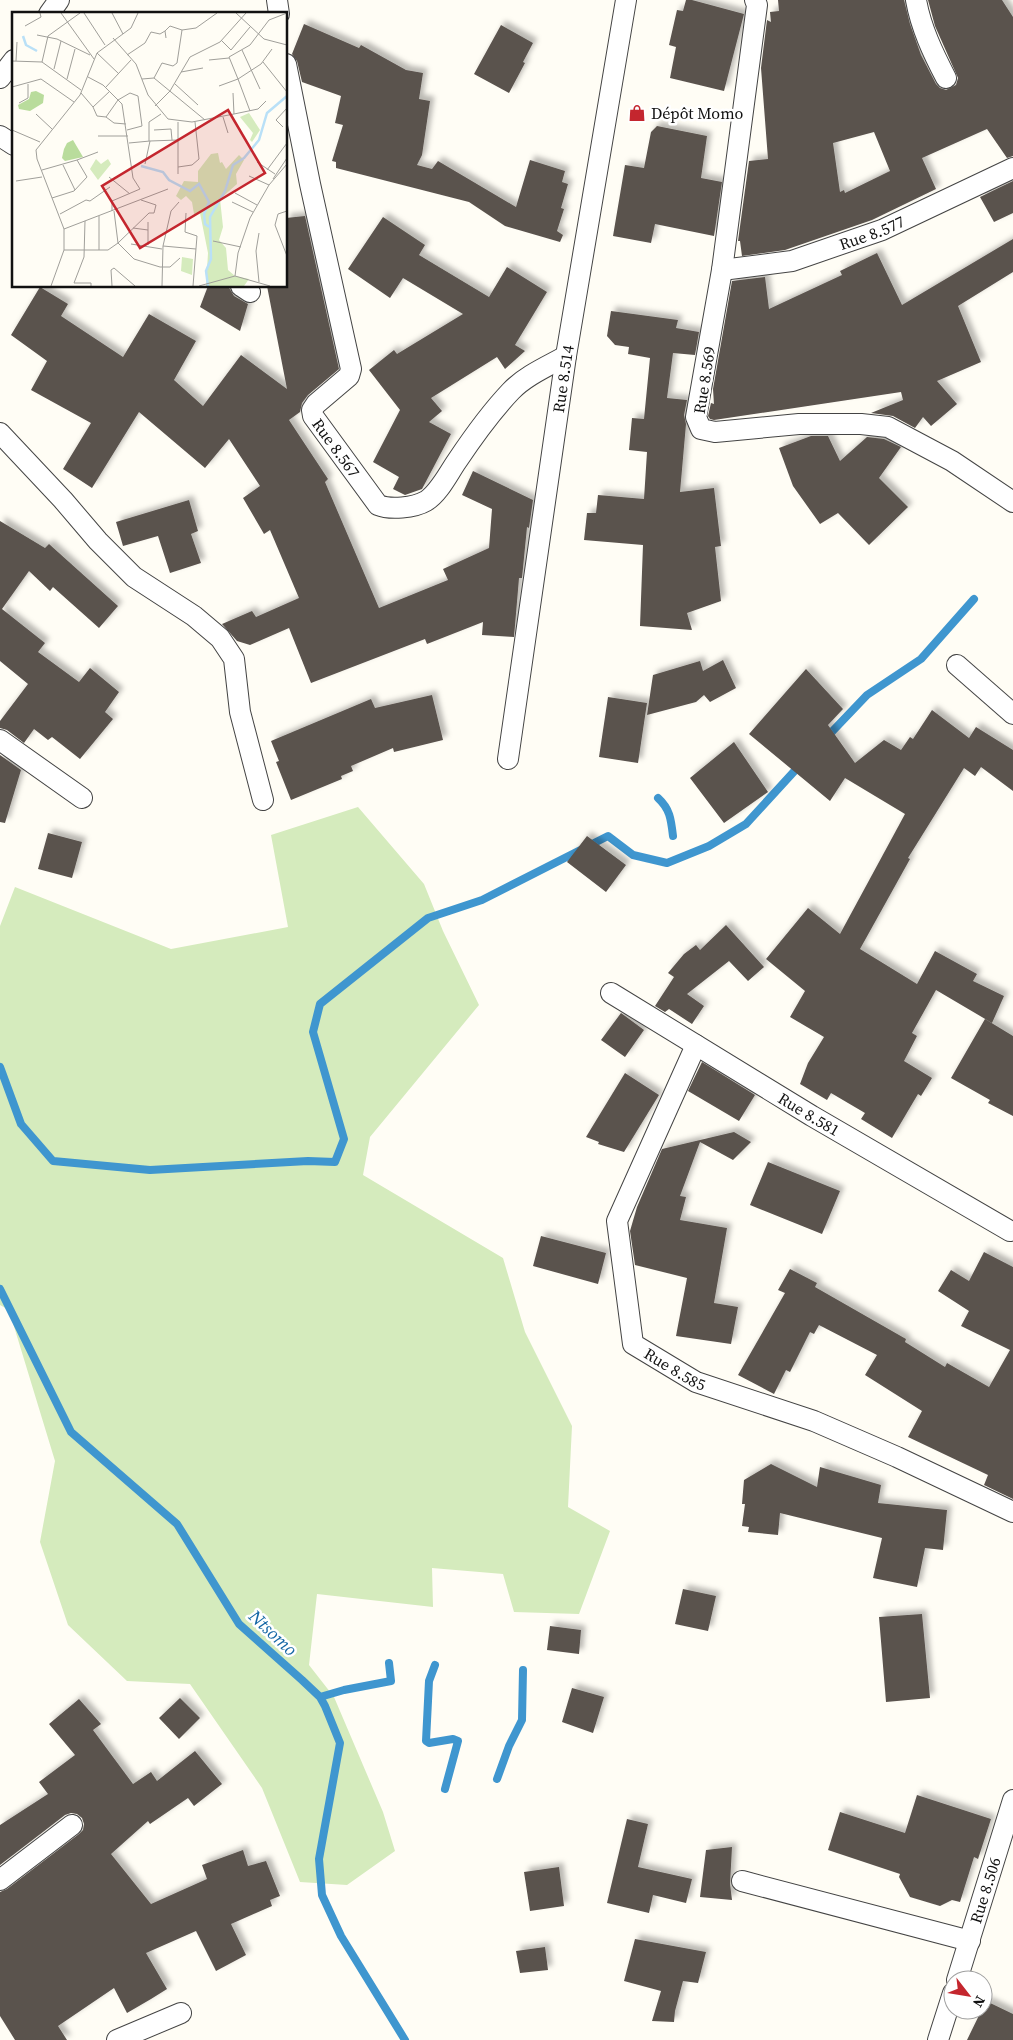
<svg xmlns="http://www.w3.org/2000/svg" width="1013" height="2040" viewBox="0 0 1013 2040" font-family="'Source Serif 4',serif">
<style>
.green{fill:#d5ebbd}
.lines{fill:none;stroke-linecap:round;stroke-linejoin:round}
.stream{stroke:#3f96cf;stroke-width:8}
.building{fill:#5a524d;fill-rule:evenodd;filter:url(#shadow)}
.street-casing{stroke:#444;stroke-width:22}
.street{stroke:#fff;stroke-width:20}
.labels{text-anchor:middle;stroke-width:5;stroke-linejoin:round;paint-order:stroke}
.poi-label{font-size:16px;fill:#111;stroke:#fff;text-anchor:start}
.street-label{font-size:16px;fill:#111;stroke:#fff}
.water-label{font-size:18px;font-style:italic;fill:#1768a6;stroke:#fff}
.inset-river{fill:none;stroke:#b9e0f7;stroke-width:2.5}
.inset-road{fill:none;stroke:#a09f9a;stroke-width:1}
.view{fill:#c4262e;fill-opacity:0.15;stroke:#c4262e;stroke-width:2.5}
.inset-edge{fill:none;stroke:#111;stroke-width:2.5}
</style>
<defs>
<filter id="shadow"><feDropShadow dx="4.5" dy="-4.5" stdDeviation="2.5" flood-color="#0004"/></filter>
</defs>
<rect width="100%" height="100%" fill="#fffdf5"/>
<path class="green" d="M 358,807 L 424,884 L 443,931 L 479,1005 L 370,1137 L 363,1175 L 503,1258 L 525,1332 L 572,1426 L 568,1507 L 610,1531 L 579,1614 L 514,1612 L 503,1574 L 432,1568 L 433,1607 L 317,1594 L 309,1665 L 334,1697 L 383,1812 L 395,1851 L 347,1885 L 300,1882 L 262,1788 L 190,1684 L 127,1681 L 68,1625 L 40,1542 L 55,1461 L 9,1310 L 0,1305 L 0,926 L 15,887 L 171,949 L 288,927 L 271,835 Z"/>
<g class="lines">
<path class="stream" d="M 825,739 L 867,695 L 921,659 L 974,599
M 658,798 C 670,809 671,819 673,836
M 0,1067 L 21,1124 L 53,1161 L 150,1170 L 308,1161 L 335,1162 L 344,1139 L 313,1032 L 320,1004 L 428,918 L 482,900 L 608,836 L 633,855 L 667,863 L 709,846 L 746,824 L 800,765
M 0,1289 L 71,1432 L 177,1524 L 239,1624 L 302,1680 L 320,1697 L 325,1706 L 340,1743 L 319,1859 L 322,1895 L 341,1936 L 405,2040
M 435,1665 L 429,1681 L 426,1741 L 429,1743 L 453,1739 L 458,1741 L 445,1789
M 320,1697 L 344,1690 L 391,1681 L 389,1663
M 497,1779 L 509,1746 L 522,1720 L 523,1670"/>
</g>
<path class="building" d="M 686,0 L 692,0 L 744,14 L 724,91 L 670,78 L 676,47 L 669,45 L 677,10 L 683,11 Z
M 778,0 L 904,0 L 910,24 L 921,55 L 936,84 L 940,88 L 946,90 L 956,85 L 958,78 L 935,26 L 928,0 L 1002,0 L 1013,17 L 1013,156 L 1007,158 L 987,129 L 922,158 L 936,189 L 872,220 L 785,250 L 742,256 L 740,241 L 738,241 L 749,161 L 768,159 L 761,68 L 767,20 L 771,22 L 770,12 L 779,11 ZM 874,132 L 890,171 L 845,193 L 844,190 L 840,192 L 833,143 Z
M 304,24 L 359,48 L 361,45 L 406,70 L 423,73 L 419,99 L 430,101 L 422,155 L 417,165 L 432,169 L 438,161 L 516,207 L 530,160 L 565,171 L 562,182 L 568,184 L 561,208 L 564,209 L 557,231 L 563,235 L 560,242 L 505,226 L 469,202 L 336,168 L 336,162 L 332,161 L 343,125 L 335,123 L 341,96 L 302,82 L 297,61 L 292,54 Z
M 501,25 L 533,43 L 523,62 L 525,63 L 509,93 L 474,74 Z
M 657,126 L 707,136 L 701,178 L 722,182 L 714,236 L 655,224 L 651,243 L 613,236 L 625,165 L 644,168 L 651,132 Z
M 1013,181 L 1013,213 L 994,222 L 980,197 Z
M 305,216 L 339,369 L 308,395 L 302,403 L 300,412 L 289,420 L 328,479 L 325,482 L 379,608 L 448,580 L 443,569 L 489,548 L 492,509 L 462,495 L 473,471 L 533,500 L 529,528 L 527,527 L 522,578 L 519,578 L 514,637 L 482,635 L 483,622 L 427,644 L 425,639 L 311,683 L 289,628 L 250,645 L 237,641 L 222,624 L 252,611 L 256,617 L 299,598 L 270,530 L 264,534 L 243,498 L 260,486 L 229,439 L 205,468 L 139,412 L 92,488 L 63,469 L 91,423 L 31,390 L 47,361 L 11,335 L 40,287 L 68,304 L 61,316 L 123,357 L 149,314 L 196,341 L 174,380 L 203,406 L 241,355 L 287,389 L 267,286 L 286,286 L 286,218 Z
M 383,217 L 425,245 L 419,255 L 489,297 L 507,267 L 547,292 L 515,345 L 525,351 L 505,369 L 497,357 L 431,398 L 442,411 L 429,422 L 451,434 L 422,489 L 405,495 L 393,489 L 399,477 L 373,462 L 400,410 L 369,370 L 394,350 L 397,354 L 463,314 L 403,278 L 390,298 L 348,269 Z
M 1013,239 L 1013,272 L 958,306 L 981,362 L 937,381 L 957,404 L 931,426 L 923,417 L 915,428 L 893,416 L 871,413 L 903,400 L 901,392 L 714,420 L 710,419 L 708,416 L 711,403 L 714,404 L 713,389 L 732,281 L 765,277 L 769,309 L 842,275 L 840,271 L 877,253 L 902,305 Z
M 208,286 L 228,286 L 234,296 L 248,304 L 240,331 L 200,307 Z
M 611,311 L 678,320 L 676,328 L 699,332 L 695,355 L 673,353 L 667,398 L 687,400 L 684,415 L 686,424 L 680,492 L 714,488 L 721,546 L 715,547 L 721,601 L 687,613 L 692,630 L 640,626 L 643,545 L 584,540 L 587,513 L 596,513 L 598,495 L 644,499 L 647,452 L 629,450 L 632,418 L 644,419 L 650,358 L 628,354 L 629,347 L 615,345 L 607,336 Z
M 811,436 L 828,436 L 840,461 L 867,437 L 884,439 L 901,447 L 879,478 L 908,507 L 869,545 L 838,513 L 820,524 L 793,486 L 779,448 Z
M 189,500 L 198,531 L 191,534 L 201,563 L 170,573 L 158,536 L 123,546 L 116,522 Z
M 0,521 L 45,548 L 49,544 L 118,606 L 99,628 L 53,587 L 50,591 L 29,571 L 2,609 L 45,643 L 38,652 L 79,682 L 90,668 L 119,692 L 105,712 L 113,719 L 80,759 L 52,737 L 48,740 L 34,729 L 24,743 L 7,730 L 0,728 L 0,721 L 28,684 L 0,661 Z
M 723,660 L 736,688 L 710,702 L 704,695 L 696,702 L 647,715 L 653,675 L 700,661 L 703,671 Z
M 806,669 L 843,709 L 828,725 L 855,763 L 884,740 L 901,750 L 910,737 L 913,739 L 932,710 L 969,738 L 976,727 L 1013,750 L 1013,791 L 981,767 L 975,776 L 964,768 L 908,858 L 910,859 L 860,949 L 917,984 L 935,951 L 977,974 L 973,981 L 1004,996 L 992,1023 L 936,990 L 912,1033 L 917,1036 L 904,1061 L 932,1078 L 921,1096 L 918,1094 L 892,1138 L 861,1119 L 865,1113 L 831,1093 L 827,1100 L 800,1084 L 808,1063 L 824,1037 L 790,1017 L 805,991 L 766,959 L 808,908 L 840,934 L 905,814 L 845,778 L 830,801 L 749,734 Z
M 432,695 L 443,740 L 394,752 L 393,748 L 351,766 L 353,771 L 341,776 L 342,779 L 291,800 L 276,762 L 279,761 L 271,741 L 371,699 L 375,708 Z
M 608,697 L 647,703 L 638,763 L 599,757 Z
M 734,742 L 768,792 L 724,823 L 690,778 Z
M 0,755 L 21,770 L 5,823 L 0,822 Z
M 48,833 L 82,842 L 72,878 L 38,869 Z
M 587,836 L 626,865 L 606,892 L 567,862 Z
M 726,925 L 764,967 L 748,981 L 729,961 L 687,994 L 704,1006 L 692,1024 L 669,1009 L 665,1012 L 655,1006 L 674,977 L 668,973 L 684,954 L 696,945 L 700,950 Z
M 621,1013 L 644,1030 L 625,1057 L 601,1040 Z
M 985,1019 L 1013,1036 L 1013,1116 L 988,1103 L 990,1100 L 951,1078 Z
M 702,1062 L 755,1095 L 739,1121 L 688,1091 Z
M 625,1073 L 659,1095 L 624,1152 L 598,1144 L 599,1142 L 586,1137 Z
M 734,1132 L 751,1142 L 733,1160 L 700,1142 L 680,1196 L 686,1197 L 680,1220 L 727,1228 L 714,1303 L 738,1307 L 731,1344 L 676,1336 L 687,1278 L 635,1265 L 630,1231 L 637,1207 L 662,1149 Z
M 768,1162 L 840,1191 L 822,1234 L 750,1205 Z
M 541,1236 L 606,1253 L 598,1284 L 533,1266 Z
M 984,1252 L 1013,1267 L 1013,1499 L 984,1485 L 988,1475 L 908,1437 L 922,1411 L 865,1375 L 877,1355 L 819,1325 L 814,1334 L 810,1332 L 790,1372 L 786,1370 L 774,1394 L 738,1375 L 785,1293 L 778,1290 L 790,1269 L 817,1283 L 815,1287 L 906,1339 L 905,1342 L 945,1367 L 947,1363 L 989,1387 L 1010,1350 L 961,1326 L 969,1311 L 938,1291 L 951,1270 L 969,1281 Z
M 771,1464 L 817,1487 L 820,1467 L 881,1485 L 878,1503 L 947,1510 L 943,1550 L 925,1548 L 917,1587 L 873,1578 L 882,1538 L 780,1513 L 778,1535 L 748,1532 L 749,1527 L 742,1526 L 745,1504 L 742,1504 L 744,1480 Z
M 683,1589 L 716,1596 L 708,1631 L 675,1624 Z
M 922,1614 L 930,1698 L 886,1702 L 879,1617 Z
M 550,1626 L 581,1630 L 579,1654 L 547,1650 Z
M 572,1688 L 604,1697 L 593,1733 L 562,1722 Z
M 180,1698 L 200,1718 L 179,1739 L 159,1718 Z
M 79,1699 L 101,1724 L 93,1730 L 133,1784 L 151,1772 L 157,1781 L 195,1751 L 222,1784 L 194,1806 L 188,1798 L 150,1824 L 148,1821 L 111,1854 L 151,1904 L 207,1879 L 202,1865 L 243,1850 L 248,1866 L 266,1861 L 280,1896 L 270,1900 L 272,1906 L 231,1924 L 246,1955 L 216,1971 L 196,1931 L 146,1953 L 167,1989 L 151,1999 L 127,2013 L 114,1988 L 58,2026 L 67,2040 L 15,2040 L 0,2016 L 0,1892 L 7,1889 L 79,1834 L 83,1830 L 84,1824 L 82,1818 L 77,1814 L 71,1813 L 65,1815 L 0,1865 L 0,1825 L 48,1794 L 39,1782 L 75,1755 L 49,1724 Z
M 917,1795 L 991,1819 L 978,1859 L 974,1857 L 960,1902 L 952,1900 L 940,1906 L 910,1897 L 899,1877 L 900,1874 L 828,1850 L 840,1812 L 905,1833 Z
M 627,1819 L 648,1824 L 638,1867 L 692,1879 L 686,1903 L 653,1895 L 649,1913 L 607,1903 Z
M 732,1847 L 730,1884 L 732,1900 L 700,1897 L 706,1850 Z
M 559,1867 L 564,1906 L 530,1911 L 524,1872 Z
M 635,1939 L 706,1952 L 698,1983 L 683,1981 L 675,2011 L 674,2022 L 652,2021 L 661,1991 L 624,1981 Z
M 545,1947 L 548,1970 L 520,1973 L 516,1951 Z
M 986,2001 L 1013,2014 L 1013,2040 L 967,2040 Z"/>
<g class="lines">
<g class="street-casing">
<g id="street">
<path d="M 277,0 L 279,14"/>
<path d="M 755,0 L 757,5 L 722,270 L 696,417 L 701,429 L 715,432 L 799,424 L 861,424 L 888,427 L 952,461 L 1013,502"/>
<path d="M 916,0 C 921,28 933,53 946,78"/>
<path d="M 49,14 L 59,0"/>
<path id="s1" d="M 286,64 L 310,184 L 351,369 L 349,376 L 316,404 L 312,410 L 313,416 L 378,505 C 390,510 414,508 426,501 C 439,493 448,474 457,461 C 473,437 490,413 511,391 C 525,376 548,366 566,356"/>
<path d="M 0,78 L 14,60"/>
<path d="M 0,136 L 14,145"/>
<path id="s2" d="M 722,270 L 792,261 L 882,230 L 1013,168"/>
<path d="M 241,286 L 250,292"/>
<path d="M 0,433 L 63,500 L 98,541 L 134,577 L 194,616 L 220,638 L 234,659 L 240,712 L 263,800"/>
<path d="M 957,665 L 1013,714"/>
<path d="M 0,740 L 82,798"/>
<path id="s3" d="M 508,759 L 566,356 L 626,0"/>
<path id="s4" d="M 611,993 L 812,1116 L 1010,1231"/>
<path id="s5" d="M 696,1045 L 617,1221 L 633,1344 L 696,1382 L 814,1421 L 897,1457 L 1013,1512"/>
<path d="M 0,1880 L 72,1825"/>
<path d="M 742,1881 L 970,1941"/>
<path id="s6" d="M 957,1980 L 1013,1800"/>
<path d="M 117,2040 L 181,2013"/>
<path d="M 938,2040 L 953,1993"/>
</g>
</g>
<use href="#street" class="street"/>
</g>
<defs>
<g id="shop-bare" transform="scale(1.35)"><path d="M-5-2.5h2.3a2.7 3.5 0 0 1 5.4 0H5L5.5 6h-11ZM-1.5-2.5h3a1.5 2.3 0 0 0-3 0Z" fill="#c4262e" stroke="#fff" stroke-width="2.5" paint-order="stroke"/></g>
</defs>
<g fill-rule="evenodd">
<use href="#shop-bare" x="637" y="113"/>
</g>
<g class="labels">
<g class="poi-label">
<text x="651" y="119">Dépôt Momo</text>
</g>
<g class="street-label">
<text dy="6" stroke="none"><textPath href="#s2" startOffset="155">Rue 8.577</textPath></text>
<text dy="6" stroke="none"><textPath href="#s3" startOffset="384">Rue 8.514</textPath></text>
<text transform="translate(704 380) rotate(-81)" y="6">Rue 8.569</text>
<text dy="6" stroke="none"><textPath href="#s1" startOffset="415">Rue 8.567</textPath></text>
<text dy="6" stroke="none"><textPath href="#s4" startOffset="232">Rue 8.581</textPath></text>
<text dy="6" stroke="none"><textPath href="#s5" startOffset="366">Rue 8.585</textPath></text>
<text dy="6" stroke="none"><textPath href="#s6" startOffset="94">Rue 8.506</textPath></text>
</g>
<g class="water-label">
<text transform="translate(273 1633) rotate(43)" y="6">Ntsomo</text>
</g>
</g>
<g transform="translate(12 12)">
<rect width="275" height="275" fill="#fffdf5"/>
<path d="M 237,101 L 248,118 L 240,130 L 238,128 L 241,121 L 228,105 ZM 206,141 L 208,151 L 210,150 L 214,157 L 227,143 L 232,148 L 224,162 L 225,172 L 208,187 L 211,215 L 207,228 L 214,236 L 216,258 L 223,264 L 237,267 L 232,274 L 194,274 L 196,241 L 188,201 L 182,202 L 180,190 L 174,184 L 169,188 L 164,184 L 172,169 L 186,170 L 186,159 L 199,142 ZM 84,147 L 89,152 L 96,147 L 99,152 L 86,168 L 78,157 ZM 170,245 L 181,247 L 180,263 L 169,259 Z" fill="#d5ebbd"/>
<path d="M 24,79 L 32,83 L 31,91 L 18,99 L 7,97 L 6,93 L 17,87 L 19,80 ZM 61,128 L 71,145 L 53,149 L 50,146 L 52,137 L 55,131 Z" fill="#b9dc9c"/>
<path class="inset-river" d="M 11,24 L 14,33 L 25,39M 129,154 L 151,160 L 157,168 L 178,179 L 187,172 L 197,190 L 192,202 L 193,212 L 197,215M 196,274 L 194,259 L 199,247 L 198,205 L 213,179 L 221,153 L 232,146 L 247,128 L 255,101 L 275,84"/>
<path class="inset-road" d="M 49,1 L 82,47M 72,1 L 93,33M 100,1 L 111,22M 224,1 L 252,27 L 275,33M 13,14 L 29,5 L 28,1M 170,18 L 184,16 L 205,1M 25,23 L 45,27 L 78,43M 101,26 L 124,52 L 136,83 L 156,107 L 180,110 L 222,102 L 221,81M 209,28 L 219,38 L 238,15M 230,38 L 248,77M 85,41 L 107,62M 115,43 L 133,31 L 139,20 L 148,22 L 153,19 L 154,26M 197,48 L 217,46M 0,49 L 30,50 L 69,78M 4,49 L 5,30M 30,50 L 36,24 L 68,1M 251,50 L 275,80M 42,57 L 49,29M 169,60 L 191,56M 76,65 L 91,73 L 106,88 L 118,81 L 126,84 L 130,114 L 115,118M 142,66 L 150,51 L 161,54 L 165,51 L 170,18 L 158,14 L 153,19M 55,67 L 63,37M 130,67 L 142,66 L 193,108M 163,72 L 186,93M 207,74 L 226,67 L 217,45 L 238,33 L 257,8 L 275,1M 0,75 L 29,67 L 62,90M 94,75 L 119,48M 69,81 L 81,95 L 98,79M 7,91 L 16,86 L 16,72M 143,94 L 158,79 L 178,45 L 208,30 L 234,1M 81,95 L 85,104 L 94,105 L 106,88 L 110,92 L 121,166 L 128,177 L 100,189 L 100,199M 238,99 L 226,67 L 249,52 L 260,37M 24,102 L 40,117M 222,102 L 246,97 L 254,89M 94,105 L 102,111 L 114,112M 211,105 L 216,121M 271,115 L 264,108 L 275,96M 0,118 L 28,130M 142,118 L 159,117 L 160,128M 86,124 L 116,124M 166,128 L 166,162M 137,129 L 137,110 L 149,102M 117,131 L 138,129M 65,148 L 86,140M 245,150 L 263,162M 133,152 L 138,129 L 166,128 L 166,110M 51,153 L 63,178M 166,155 L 180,153 L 187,147 L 183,110M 30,158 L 65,148 L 75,165 L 62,179 L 40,186M 255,158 L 275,131M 237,164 L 257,173M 97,165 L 118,182M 261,167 L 275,146M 4,169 L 30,165M 223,181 L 245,193M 220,190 L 241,200M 102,199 L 106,231 L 137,201 L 142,201 L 144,193 L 129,188M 275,199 L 266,202 L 263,213 L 275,244M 174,201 L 173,220 L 185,224 L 181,274M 48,202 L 74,188 L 78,189 L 98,175M 87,204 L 87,238M 73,209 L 72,245 L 62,271 L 79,271 L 79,274M 121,216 L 136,218M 52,217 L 156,177M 247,221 L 244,239 L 247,270M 201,229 L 229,235M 119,232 L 150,237M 136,233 L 136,210M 151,234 L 184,237M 52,238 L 96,238 L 106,231 L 122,247 L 148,255 L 158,255 L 168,246M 223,264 L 226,241 L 238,206 L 257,173 L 275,152M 39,274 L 52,238 L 52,217 L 25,147 L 24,138 L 68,83 L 85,41 L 119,16 L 126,1M 100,274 L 99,258 L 102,256 L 123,274M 150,274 L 151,234 L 159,199 L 167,190M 187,274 L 223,264 L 258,274"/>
<path class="view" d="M 216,98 L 253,161 L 128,236 L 90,174 Z"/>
<rect width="275" height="275" class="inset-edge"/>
</g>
<g transform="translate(968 1995) rotate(121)"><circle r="24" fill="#ffffff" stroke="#a0a0a0"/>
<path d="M0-4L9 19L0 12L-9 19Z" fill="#c4262e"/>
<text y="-8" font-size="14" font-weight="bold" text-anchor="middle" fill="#111111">N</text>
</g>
</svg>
